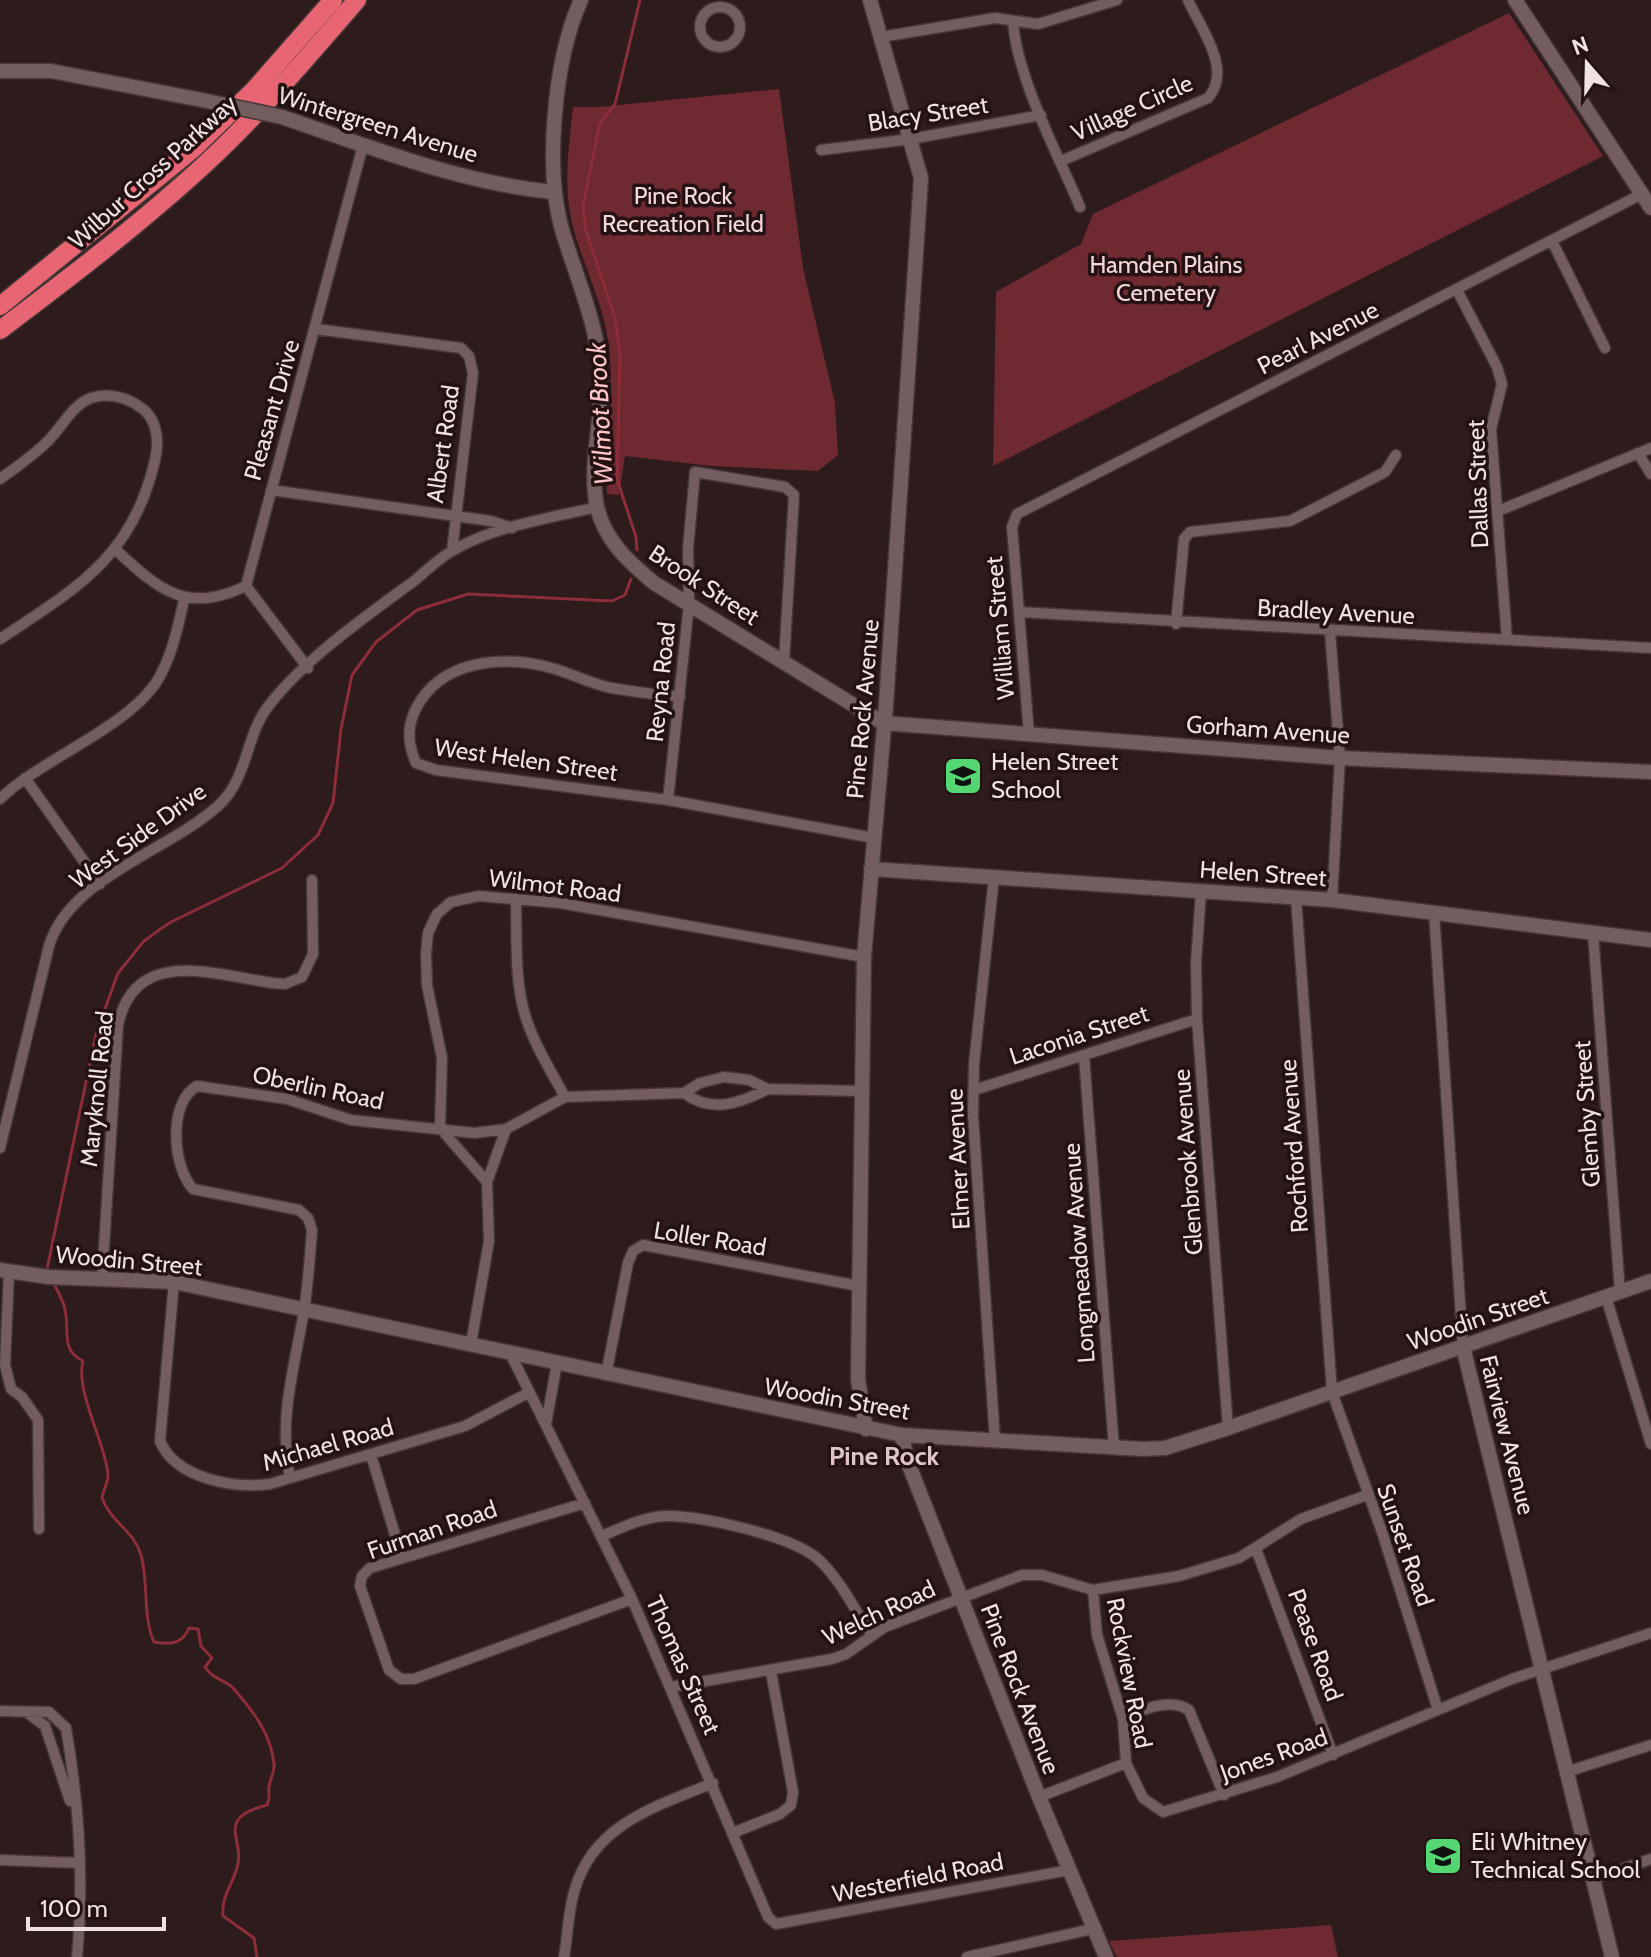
<svg xmlns="http://www.w3.org/2000/svg" width="1651" height="1957" viewBox="0 0 1651 1957" font-family="Cabin,sans-serif">
<style>
.green{fill:#6f2931}
.lines{fill:none;stroke-linecap:round;stroke-linejoin:round}
.stream{stroke:#8c2d3a;stroke-width:3}
.street-casing{stroke:#453637;stroke-width:13}
.secondary-casing{stroke:#453637;stroke-width:17}
.highway-casing{stroke:#453637;stroke-width:21}
.street{stroke:#745d5e;stroke-width:10}
.secondary{stroke:#745d5e;stroke-width:14}
.highway{stroke:#e86673;stroke-width:18}
.secondary-bridge-casing{stroke:#453637;stroke-width:17;stroke-linecap:butt}
.secondary-bridge{stroke:#745d5e;stroke-width:14}
.labels{text-anchor:middle;stroke-width:7;stroke-linejoin:round;paint-order:stroke}
.street-label{font-size:24px;fill:#efe2e2;stroke:#241213}
.park-label{font-size:24px;fill:#f5d8d9;stroke:#241213}
.poi-label{font-size:24px;fill:#efe2e2;stroke:#241213;text-anchor:start}
.water-label{font-size:26px;font-style:italic;fill:#fcc4c6;stroke:#241213}
.neighbourhood-label{font-size:26px;font-weight:bold;fill:#dfc5c6;stroke:#241213}
</style>
<rect width="100%" height="100%" fill="#2e1b1c"/>
<path class="green" d="M 1509,13 L 1603,156 L 993,466 L 996,292 L 1081,244 L 1093,214 Z
M 779,89 L 803,268 L 835,403 L 838,455 L 818,471 L 711,466 L 625,456 L 619,495 L 607,494 C 606,438 617,384 606,328 C 598,292 581,259 572,223 C 563,184 569,146 573,107 L 599,107 Z
M 1331,1925 L 1338,1957 L 1117,1957 L 1109,1941 Z"/>
<g class="lines">
<path class="stream" d="M 637,550 L 636,537 L 617,479 L 620,353 L 615,318 L 586,231 L 583,206 L 600,123 L 615,104 L 640,0
M 47,1269 L 96,1034 L 118,973 L 144,941 L 169,923 L 282,868 L 318,835 L 333,803 L 341,729 L 352,675 L 376,642 L 417,610 L 468,594 L 612,601 L 625,595 L 631,579
M 55,1286 C 59,1294 64,1302 65,1310 C 70,1331 60,1350 83,1361 C 75,1391 105,1442 108,1474 C 109,1480 103,1491 102,1498 C 110,1521 134,1531 141,1555 C 149,1583 142,1615 154,1642 C 170,1645 183,1644 189,1628 L 198,1629 L 201,1646 L 212,1658 L 205,1667 C 213,1680 225,1679 234,1689 C 252,1710 271,1733 274,1764 C 275,1773 269,1780 269,1787 C 268,1795 271,1797 267,1805 C 213,1819 246,1839 237,1868 C 232,1885 221,1897 223,1916 L 254,1938 L 257,1957"/>
<g class="street-casing">
<path id="street" d="M700 27a20 20 0 1 1 40 0a20 20 0 1 1-40 0Z
M 1013,22 C 1017,78 1058,154 1080,207
M 881,37 L 995,18 L 1038,24 L 1117,0
M 821,150 L 911,139 L 1041,115
M 1061,161 L 1208,98 C 1233,70 1201,29 1188,0
M 1552,241 L 1605,348
M 1457,290 L 1497,367 L 1502,384 L 1491,429 L 1507,640
M 316,329 L 461,348 L 469,356 L 473,373 L 452,551
M 1638,453 L 1651,474
M 0,479 C 17,467 34,455 48,441 C 61,428 73,404 91,398 C 110,392 128,398 143,409 C 158,421 159,443 155,460 C 133,557 77,588 0,639
M 271,490 L 491,521 L 512,528
M 1498,511 L 1651,448
M 116,550 C 160,591 187,614 246,586
M 1019,612 L 1651,648
M 1176,624 L 1184,539 L 1190,532 L 1290,521 L 1385,472 L 1396,455
M 1330,632 L 1340,758 L 1332,900
M 308,668 L 246,586 L 363,145
M 680,697 C 656,694 631,692 607,687 C 590,683 572,674 555,669 C 510,656 450,657 421,700 C 407,721 406,740 416,763 L 436,770 L 668,800 L 874,838
M 1029,734 L 1012,527 L 1017,514 L 1642,194
M 25,778 L 100,884
M 0,799 C 42,758 133,726 160,676 C 173,652 178,626 184,600
M 668,800 L 689,604 L 688,549 L 695,472 L 785,487 L 794,495 L 784,662
M 994,877 L 974,1064 L 973,1115 L 995,1440
M 1201,892 L 1196,962 L 1197,1019 L 1228,1428
M 1296,898 L 1332,1392 L 1382,1532 L 1438,1710
M 516,899 C 517,938 514,981 526,1018 C 535,1046 551,1071 565,1097
M 1434,912 L 1463,1347
M 1593,933 L 1620,1292
M 1084,1056 L 1114,1448
M 974,1090 L 1197,1019
M 684,1093 C 712,1114 740,1103 768,1089
M 0,1148 L 49,946 C 69,878 169,851 219,805 C 248,778 245,738 267,708 C 303,660 365,617 414,581 C 426,571 438,559 452,551 C 494,526 550,518 597,507
M 487,1182 L 440,1128 L 442,1058 L 427,985 L 426,954 L 428,933 L 437,914 L 451,902 L 479,896 L 560,903 L 864,957
M 9,1272 L 5,1365 L 11,1389 L 22,1397 L 38,1420 L 39,1529
M 102,1279 L 118,1025 C 135,945 214,975 273,983 L 285,984 L 302,977 L 313,954 L 312,880
M 174,1282 L 160,1441 C 175,1478 233,1489 270,1484 L 465,1426 L 528,1393
M 1606,1297 L 1651,1444
M 471,1344 L 489,1241 L 487,1182 L 506,1129
M 510,1353 L 632,1599 L 768,1917 L 776,1924 L 1069,1870
M 606,1375 L 628,1263 L 633,1251 L 643,1245 L 859,1286
M 546,1424 L 557,1363
M 371,1455 L 402,1558
M 290,1478 C 278,1420 294,1369 304,1311 C 308,1285 310,1257 312,1230 L 308,1218 L 299,1210 L 193,1189 C 172,1166 168,1102 197,1086 L 287,1099 L 351,1120 L 475,1133 L 506,1129 L 565,1097 L 684,1093 L 700,1083 L 724,1077 L 749,1080 L 768,1089 L 861,1091
M 585,1503 L 370,1568 L 362,1576 L 360,1586 L 389,1670 L 401,1679 L 414,1679 L 632,1599
M 602,1536 C 623,1527 643,1517 666,1516 C 700,1515 792,1536 818,1559 C 840,1579 855,1610 871,1635
M 1256,1549 L 1333,1755
M 1093,1590 L 1097,1635 L 1123,1719 L 1126,1763 L 1143,1798 L 1163,1812 L 1277,1777 L 1512,1679 L 1651,1633
M 671,1687 L 832,1659 L 846,1654 L 885,1627 L 1022,1575 L 1042,1575 L 1093,1590 L 1179,1576 L 1239,1558 L 1301,1519 L 1367,1495
M 0,1711 L 49,1712 L 66,1728 C 79,1803 84,1882 77,1957
M 29,1714 L 45,1726 L 70,1801
M 1123,1719 C 1142,1709 1170,1697 1189,1710 L 1224,1795
M 1566,1772 L 1651,1745
M 1039,1797 L 1126,1763
M 735,1832 L 780,1814 L 791,1805 L 793,1792 L 771,1672
M 0,1860 L 80,1863
M 1593,1879 L 1651,1859
M 564,1957 C 568,1935 568,1910 575,1889 C 594,1824 657,1806 713,1783
M 967,1957 L 1092,1929"/>
</g>
<g class="secondary-casing">
<path id="secondary" d="M 581,0 C 554,60 544,171 563,233 C 577,279 597,324 601,373 C 604,417 588,464 597,507 C 605,541 629,562 654,583 L 883,723 L 1340,758 L 1651,772
M 1515,0 L 1651,208
M 0,71 L 51,71 L 202,100
M 282,117 C 370,147 460,183 553,192
M 871,869 L 1332,900 L 1651,940
M 0,1270 L 49,1277 L 174,1282 L 902,1435 L 1143,1449 L 1165,1448 L 1228,1428 L 1651,1281
M 1463,1347 L 1612,1957
M 866,1429 L 858,1379 L 864,957 L 886,705 L 921,178 L 870,0
M 902,1435 L 907,1460 L 1039,1797 L 1106,1957"/>
</g>
<g class="highway-casing">
<path id="highway" d="M 0,306 L 193,149 L 254,90 L 333,0
M 0,330 C 69,278 140,224 204,165 C 259,114 308,57 357,0"/>
</g>
<use href="#street" class="street"/>
<use href="#secondary" class="secondary"/>
<use href="#highway" class="highway"/>
<g class="secondary-bridge-casing">
<path id="secondary-bridge" d="M 202,100 L 282,117"/>
</g>
<use href="#secondary-bridge" class="secondary-bridge"/>
</g>
<defs>
<g id="school-square" transform="scale(2)"><rect x="-9" y="-9" width="18" height="18" rx="4" fill="#54d672" stroke="#241213"/><path d="M0-5L7-2L0 1L-7-2ZM-4 1L0 2.5L4 1V4Q0 6-4 4Z" fill="#111"/></g>
</defs>
<g fill-rule="evenodd">
<use href="#school-square" x="963" y="776"/>
<use href="#school-square" x="1443" y="1856"/>
</g>
<g class="labels">
<g class="street-label">
<text transform="translate(1132 108) rotate(-24)" y="8">Village Circle</text>
<text transform="translate(928 114) rotate(-9)" y="8">Blacy Street</text>
<text transform="translate(378 125) rotate(17)" y="8">Wintergreen Avenue</text>
<text transform="translate(153 172) rotate(-42)" y="8">Wilbur Cross Parkway</text>
<text transform="translate(1318 338) rotate(-27)" y="8">Pearl Avenue</text>
<text transform="translate(272 410) rotate(-74)" y="8">Pleasant Drive</text>
<text transform="translate(443 444) rotate(-82)" y="8">Albert Road</text>
<text transform="translate(1478 484) rotate(-92)" y="8">Dallas Street</text>
<text transform="translate(704 585) rotate(33)" y="8">Brook Street</text>
<text transform="translate(1336 612) rotate(3)" y="8">Bradley Avenue</text>
<text transform="translate(1000 628) rotate(-95)" y="8">William Street</text>
<text transform="translate(661 682) rotate(-84)" y="8">Reyna Road</text>
<text transform="translate(863 709) rotate(-85)" y="8">Pine Rock Avenue</text>
<text transform="translate(1268 730) rotate(4)" y="8">Gorham Avenue</text>
<text transform="translate(526 760) rotate(8)" y="8">West Helen Street</text>
<text transform="translate(138 836) rotate(-36)" y="8">West Side Drive</text>
<text transform="translate(1263 874) rotate(4)" y="8">Helen Street</text>
<text transform="translate(555 886) rotate(7)" y="8">Wilmot Road</text>
<text transform="translate(1079 1035) rotate(-18)" y="8">Laconia Street</text>
<text transform="translate(318 1088) rotate(12)" y="8">Oberlin Road</text>
<text transform="translate(97 1089) rotate(-84)" y="8">Maryknoll Road</text>
<text transform="translate(1587 1114) rotate(-94)" y="8">Glemby Street</text>
<text transform="translate(1294 1146) rotate(-94)" y="8">Rochford Avenue</text>
<text transform="translate(958 1159) rotate(-93)" y="8">Elmer Avenue</text>
<text transform="translate(1188 1162) rotate(-94)" y="8">Glenbrook Avenue</text>
<text transform="translate(710 1239) rotate(9)" y="8">Loller Road</text>
<text transform="translate(1079 1253) rotate(-94)" y="8">Longmeadow Avenue</text>
<text transform="translate(129 1261) rotate(5)" y="8">Woodin Street</text>
<text transform="translate(1478 1319) rotate(-19)" y="8">Woodin Street</text>
<text transform="translate(837 1399) rotate(10)" y="8">Woodin Street</text>
<text transform="translate(1507 1435) rotate(76)" y="8">Fairview Avenue</text>
<text transform="translate(328 1445) rotate(-16)" y="8">Michael Road</text>
<text transform="translate(432 1530) rotate(-19)" y="8">Furman Road</text>
<text transform="translate(1405 1545) rotate(71)" y="8">Sunset Road</text>
<text transform="translate(879 1613) rotate(-25)" y="8">Welch Road</text>
<text transform="translate(1315 1645) rotate(70)" y="8">Pease Road</text>
<text transform="translate(683 1665) rotate(66)" y="8">Thomas Street</text>
<text transform="translate(1129 1673) rotate(79)" y="8">Rockview Road</text>
<text transform="translate(1020 1689) rotate(69)" y="8">Pine Rock Avenue</text>
<text transform="translate(1274 1755) rotate(-20)" y="8">Jones Road</text>
<text transform="translate(918 1878) rotate(-11)" y="8">Westerfield Road</text>
</g>
<g class="park-label">
<text x="683" y="204">Pine Rock<tspan x="683" dy="28">Recreation Field</tspan></text>
<text x="1166" y="273">Hamden Plains<tspan x="1166" dy="28">Cemetery</tspan></text>
</g>
<g class="poi-label">
<text x="991" y="770">Helen Street<tspan x="991" dy="28">School</tspan></text>
<text x="1471" y="1850">Eli Whitney<tspan x="1471" dy="28">Technical School</tspan></text>
</g>
<g class="water-label">
<text transform="translate(600 414) rotate(-93)" y="9">Wilmot Brook</text>
</g>
<g class="neighbourhood-label">
<text x="884" y="1465">Pine Rock</text>
</g>
</g>
<g transform="translate(1587 64) rotate(340)" stroke="#241213" stroke-width="6" paint-order="stroke">
<path d="M0-6L14 30L0 20L-14 30Z" fill="#efe2e2"/>
<text y="-12" font-size="22" font-weight="bold" text-anchor="middle" fill="#efe2e2">N</text>
</g>
<path d="M28 1917v12h136v-12" fill="none" stroke="#efe2e2" stroke-width="4"/>
<text x="40" y="1917" font-size="24" fill="#efe2e2" stroke="#241213" stroke-width="6" paint-order="stroke">100 m</text>
</svg>
